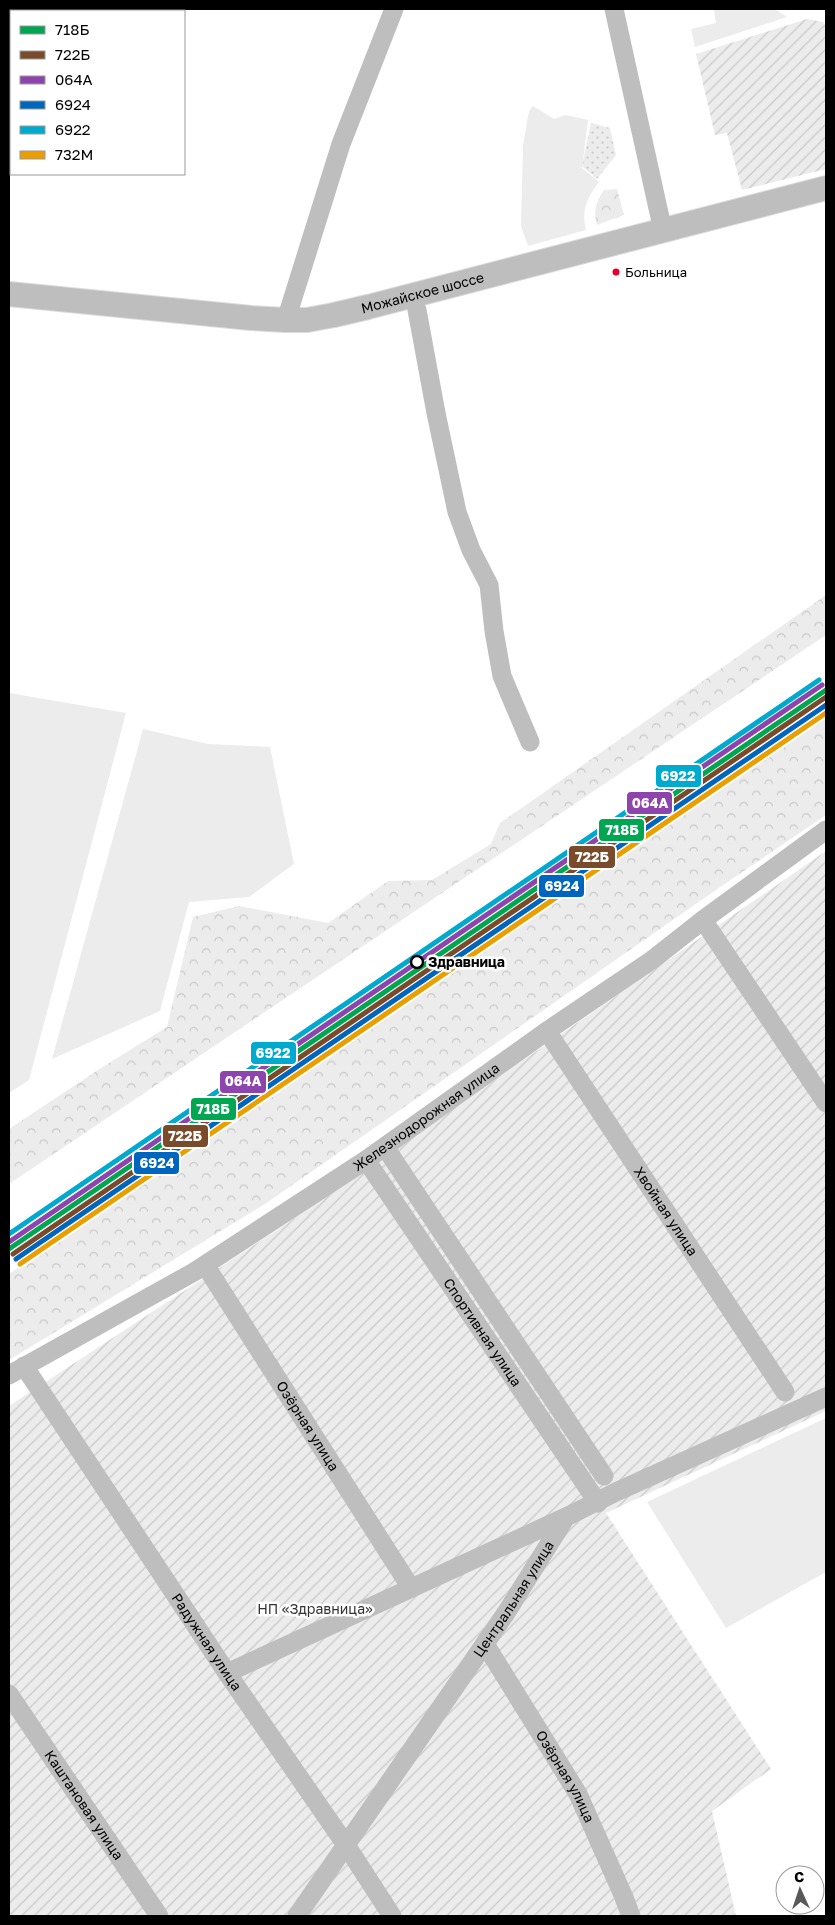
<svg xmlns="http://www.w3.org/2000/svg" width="835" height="1925" viewBox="0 0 835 1925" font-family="'Golos Text',sans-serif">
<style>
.grass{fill:#ececec}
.forest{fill:url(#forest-crowns)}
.park{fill:url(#park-dots)}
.garden{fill:url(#garden-furrows)}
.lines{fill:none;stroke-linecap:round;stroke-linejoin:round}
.major-casing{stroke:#dbdbdb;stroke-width:26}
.minor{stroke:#bebebe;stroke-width:19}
.major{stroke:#bebebe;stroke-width:24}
.rail-1-casing{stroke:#fff;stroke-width:9}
.rail-2-casing{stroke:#fff;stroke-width:9}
.rail-3-casing{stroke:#fff;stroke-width:9}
.rail-4-casing{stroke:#fff;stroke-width:9}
.rail-5-casing{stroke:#fff;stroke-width:9}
.rail-6-casing{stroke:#fff;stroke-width:9}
.rail-1{stroke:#00a651;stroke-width:5}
.rail-2{stroke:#7a4b2a;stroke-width:5}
.rail-3{stroke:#8e44ad;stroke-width:5}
.rail-4{stroke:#0065bd;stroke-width:5}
.rail-5{stroke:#00a9ce;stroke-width:5}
.rail-6{stroke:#eb9e00;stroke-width:5}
.bus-dot{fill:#e4002b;stroke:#fff;stroke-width:2}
.stop-dot{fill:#fff;stroke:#000;stroke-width:2.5}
.labels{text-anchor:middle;stroke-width:5;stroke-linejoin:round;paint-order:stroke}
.bus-label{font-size:13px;fill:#000;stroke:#fff;text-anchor:start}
.street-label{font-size:14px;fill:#000;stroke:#fff}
.stop-label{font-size:14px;font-weight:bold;fill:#000;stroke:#fff;text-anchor:start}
.park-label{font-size:14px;fill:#333;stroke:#fff}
.line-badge{stroke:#fff;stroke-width:2}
.badge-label{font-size:14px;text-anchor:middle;font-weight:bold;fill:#fff}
</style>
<defs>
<pattern id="forest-crowns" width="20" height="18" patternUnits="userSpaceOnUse" patternTransform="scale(1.25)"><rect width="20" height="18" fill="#ececec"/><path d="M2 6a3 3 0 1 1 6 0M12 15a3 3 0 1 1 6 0" fill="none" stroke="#c9c9c9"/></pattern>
<pattern id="park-dots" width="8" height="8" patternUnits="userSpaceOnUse" patternTransform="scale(1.25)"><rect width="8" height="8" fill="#ececec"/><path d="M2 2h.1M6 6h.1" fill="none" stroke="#c9c9c9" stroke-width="1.8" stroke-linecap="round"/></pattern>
<pattern id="garden-furrows" width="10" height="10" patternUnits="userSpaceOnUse" patternTransform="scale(1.25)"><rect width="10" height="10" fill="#ececec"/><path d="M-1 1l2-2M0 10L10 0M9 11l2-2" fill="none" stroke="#c9c9c9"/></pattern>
</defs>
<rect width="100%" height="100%" fill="#fff"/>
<path class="grass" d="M 714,9 L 775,9 L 787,17 L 695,47 L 691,29 L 716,23 Z
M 533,106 L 554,119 L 566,115 L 588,120 L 582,168 L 599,182 C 587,198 581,210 586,230 L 528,246 L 521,226 L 523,145 L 529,111 Z
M 9,693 L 126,713 L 29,1080 L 9,1093 Z
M 143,729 L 208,744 L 270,747 L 294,864 L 249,897 L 189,902 L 160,1011 L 52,1059 Z
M 826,1418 L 826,1572 L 726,1628 L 647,1502 Z"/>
<path class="forest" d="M 617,189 L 624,215 L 597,225 C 593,210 596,202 604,190 Z
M 826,595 L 826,635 L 9,1184 L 9,1129 L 101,1068 L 167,1027 L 193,917 L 239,906 L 328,923 L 388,881 L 432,880 L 491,844 L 500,823 Z
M 826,715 L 826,815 L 726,883 L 265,1204 L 9,1360 L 9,1274 Z"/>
<path class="park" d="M 591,123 L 610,128 L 616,155 L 597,179 L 582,166 Z"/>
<path class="garden" d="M 807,19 L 823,22 L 826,27 L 826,169 L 742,190 L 727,133 L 715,135 L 696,54 Z
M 826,851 L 826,1411 L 606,1513 L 771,1769 L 712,1811 L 736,1916 L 9,1916 L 9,1406 L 283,1226 Z"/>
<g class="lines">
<g class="major-casing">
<g id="major">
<path id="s9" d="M 9,294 L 251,318 L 286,320 L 307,320 L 334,315 L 368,307 L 826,188"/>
</g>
</g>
<g class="minor">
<path d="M 614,9 L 663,231"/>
<path d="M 417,310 L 436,413 L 457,512 L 471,550 L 489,585 L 494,631 L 502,676 L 530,742"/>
<path d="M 286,320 L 341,144 L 394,9"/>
<path d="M 703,920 L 826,1103"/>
<path id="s1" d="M 547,1031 L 785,1392"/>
<path d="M 385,1147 L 604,1476"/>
<path id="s2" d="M 366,1160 L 598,1503"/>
<path id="s3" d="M 205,1265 L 411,1588"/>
<path id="s4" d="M 24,1366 L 227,1673 L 346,1845 L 392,1916"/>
<path id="s5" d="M 9,1375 L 194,1272 L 366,1160 L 547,1031 L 652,960 L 703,920 L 826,830"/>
<path id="s6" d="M 485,1644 L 578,1794 L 623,1895 L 631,1916"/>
<path d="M 227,1673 L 566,1517"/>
<path id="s7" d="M 9,1694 L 159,1916"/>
<path id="s8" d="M 297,1916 L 506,1613 L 566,1517 L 616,1492 L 826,1397"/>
</g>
<use href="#major" class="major"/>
<g class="rail-1-casing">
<path id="rail-1" d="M 9,1249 L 826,690"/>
</g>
<g class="rail-2-casing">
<path id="rail-2" d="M 13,1254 L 826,697"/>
</g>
<g class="rail-3-casing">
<path id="rail-3" d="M 9,1242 L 822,685"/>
</g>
<g class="rail-4-casing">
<path id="rail-4" d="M 16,1259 L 826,705"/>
</g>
<g class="rail-5-casing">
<path id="rail-5" d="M 9,1234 L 819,680"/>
</g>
<g class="rail-6-casing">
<path id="rail-6" d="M 20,1264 L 826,713"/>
</g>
<use href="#rail-1" class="rail-1"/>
<use href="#rail-2" class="rail-2"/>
<use href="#rail-3" class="rail-3"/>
<use href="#rail-4" class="rail-4"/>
<use href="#rail-5" class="rail-5"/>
<use href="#rail-6" class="rail-6"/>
</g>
<circle class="bus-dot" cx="616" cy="272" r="4.5"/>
<circle class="stop-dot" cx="417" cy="962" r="6"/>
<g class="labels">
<g class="bus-label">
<text x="625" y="277">Больница</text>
</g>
<g class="street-label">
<text dy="5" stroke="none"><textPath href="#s9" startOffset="418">Можайское шоссе</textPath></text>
<text dy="5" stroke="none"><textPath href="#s5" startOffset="491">Железнодорожная улица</textPath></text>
<text dy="5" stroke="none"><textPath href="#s1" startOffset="216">Хвойная улица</textPath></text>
<text dy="5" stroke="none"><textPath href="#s2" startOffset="208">Спортивная улица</textPath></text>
<text dy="5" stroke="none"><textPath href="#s3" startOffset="191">Озёрная улица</textPath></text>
<text dy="5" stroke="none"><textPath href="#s8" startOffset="384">Центральная улица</textPath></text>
<text dy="5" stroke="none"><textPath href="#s4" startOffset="331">Радужная улица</textPath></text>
<text dy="5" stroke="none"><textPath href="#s6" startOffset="155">Озёрная улица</textPath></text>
<text dy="5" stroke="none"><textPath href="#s7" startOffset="134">Каштановая улица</textPath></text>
</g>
<g class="stop-label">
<text x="428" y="967">Здравница</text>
</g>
<g class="park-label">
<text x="315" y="1614">НП «Здравница»</text>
</g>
</g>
<g class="line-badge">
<rect x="655" y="764" width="47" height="24" rx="5" fill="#00a9ce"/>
<rect x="626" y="791" width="47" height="24" rx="5" fill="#8e44ad"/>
<rect x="598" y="818" width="47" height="24" rx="5" fill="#00a651"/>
<rect x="568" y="845" width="48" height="24" rx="5" fill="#7a4b2a"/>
<rect x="538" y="874" width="47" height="24" rx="5" fill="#0065bd"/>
<rect x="250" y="1041" width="47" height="24" rx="5" fill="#00a9ce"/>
<rect x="219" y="1070" width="48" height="24" rx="5" fill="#8e44ad"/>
<rect x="190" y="1097" width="47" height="24" rx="5" fill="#00a651"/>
<rect x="162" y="1124" width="47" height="24" rx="5" fill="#7a4b2a"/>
<rect x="133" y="1151" width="47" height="24" rx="5" fill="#0065bd"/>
</g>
<g class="badge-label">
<text x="678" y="781">6922</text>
<text x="650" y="808">064А</text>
<text x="622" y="835">718Б</text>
<text x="592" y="862">722Б</text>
<text x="562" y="891">6924</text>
<text x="273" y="1058">6922</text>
<text x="243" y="1086">064А</text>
<text x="213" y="1114">718Б</text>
<text x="185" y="1141">722Б</text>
<text x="157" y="1168">6924</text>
</g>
<rect width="835" height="1925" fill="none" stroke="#000000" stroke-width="20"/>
<rect x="10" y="10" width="175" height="165" fill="#ffffff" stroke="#999999"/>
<rect x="20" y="26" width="25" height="8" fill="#00a651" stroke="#999999"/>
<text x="55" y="35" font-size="15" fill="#000000">718Б</text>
<rect x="20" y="51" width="25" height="8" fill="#7a4b2a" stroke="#999999"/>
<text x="55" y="60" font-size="15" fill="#000000">722Б</text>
<rect x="20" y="76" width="25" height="8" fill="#8e44ad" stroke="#999999"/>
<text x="55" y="85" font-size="15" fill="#000000">064А</text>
<rect x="20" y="101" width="25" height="8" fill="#0065bd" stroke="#999999"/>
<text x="55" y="110" font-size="15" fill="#000000">6924</text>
<rect x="20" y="126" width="25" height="8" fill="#00a9ce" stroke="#999999"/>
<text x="55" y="135" font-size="15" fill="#000000">6922</text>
<rect x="20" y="151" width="25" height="8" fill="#eb9e00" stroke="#999999"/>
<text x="55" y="160" font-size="15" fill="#000000">732М</text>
<g transform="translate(800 1890) rotate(357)"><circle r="24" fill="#ffffff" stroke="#999999"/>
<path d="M0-4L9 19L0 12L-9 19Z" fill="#595959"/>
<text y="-8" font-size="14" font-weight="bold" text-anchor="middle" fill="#000000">С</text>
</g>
</svg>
